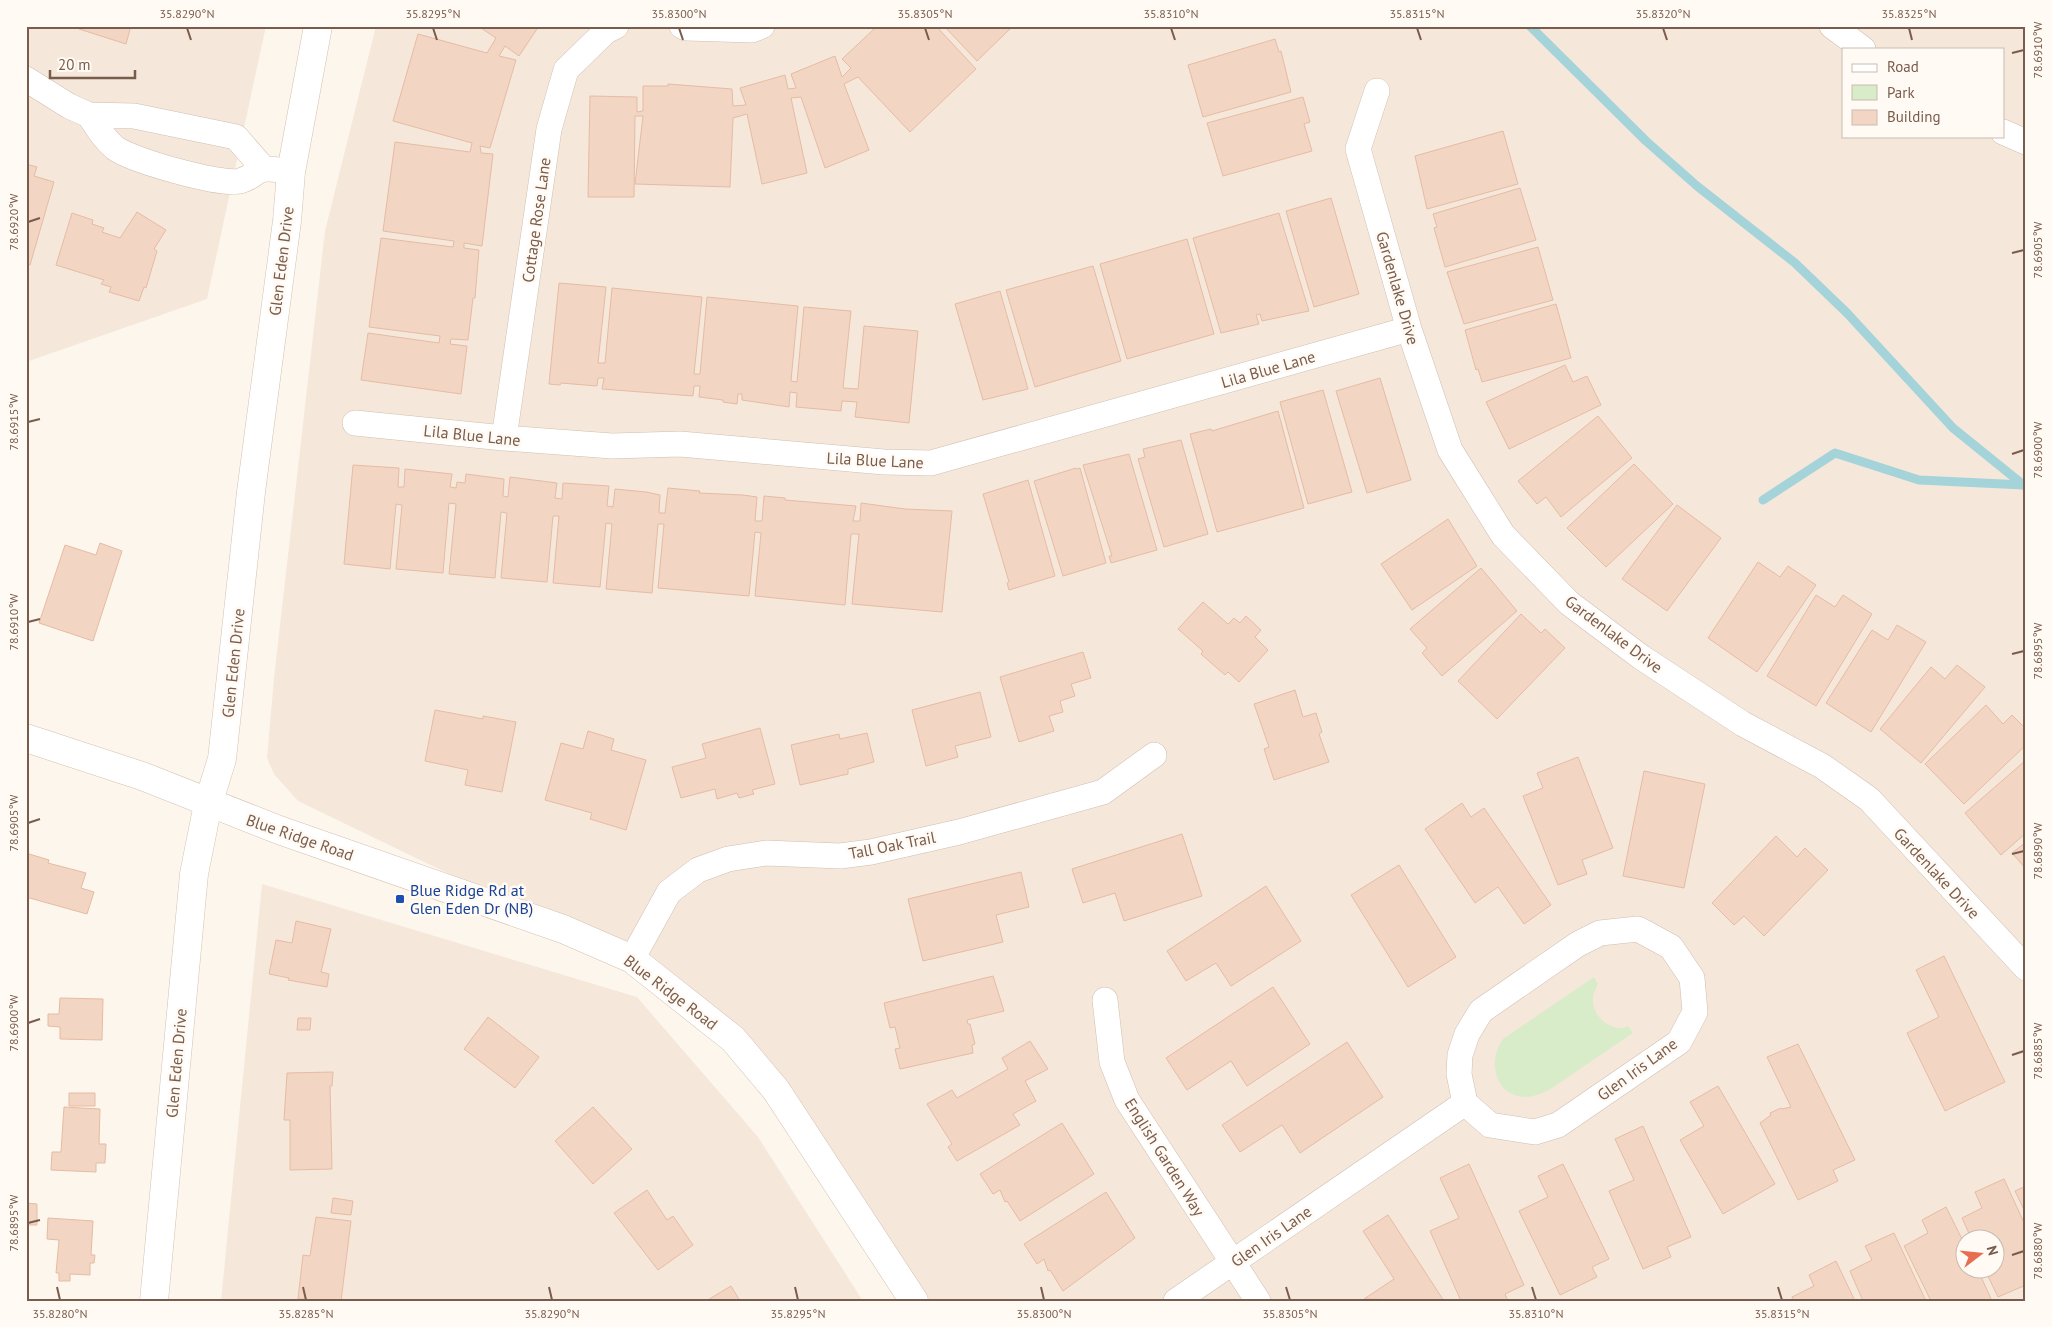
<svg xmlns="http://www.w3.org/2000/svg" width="2052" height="1327" viewBox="0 0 2052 1327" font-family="'PT Sans',sans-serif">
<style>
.residential{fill:#f5e8da;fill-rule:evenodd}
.green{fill:#d8ecc9}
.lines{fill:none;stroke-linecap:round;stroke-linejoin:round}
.stream{stroke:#a5d3da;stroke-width:9}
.building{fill:#f3d5c3;stroke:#e6bba3}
.street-casing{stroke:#d1beb0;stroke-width:26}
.secondary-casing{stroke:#d6c0b0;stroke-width:29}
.street{stroke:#fff;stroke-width:25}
.secondary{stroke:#fff;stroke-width:28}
.ticks{fill:none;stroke:#7a5c4d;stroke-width:2}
.transit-dot{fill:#1a4fb4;stroke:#fffaf3;stroke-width:2}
.labels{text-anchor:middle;stroke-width:5;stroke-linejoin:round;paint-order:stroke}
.street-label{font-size:16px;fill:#7a5c4d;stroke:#fffaf3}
.transit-label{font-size:16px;fill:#164399;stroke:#fffaf3;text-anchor:start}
.neatline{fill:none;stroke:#7a5c4d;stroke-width:2}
.ticks-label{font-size:12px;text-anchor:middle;fill:#7a5c4d}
</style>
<rect width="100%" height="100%" fill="#fdf6ec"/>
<path class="residential" d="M 26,26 L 266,26 L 207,299 L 26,362 Z
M 376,26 L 2026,26 L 2026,1301 L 914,1301 L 733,1039 L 563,929 L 298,801 L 274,774 L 267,758 L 274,678 L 325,231 ZM 1843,49 L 2003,49 L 2003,136 L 1843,136 ZM 1964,1240 L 1994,1240 L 1994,1270 L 1964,1270 Z
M 262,884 L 637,997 L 758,1137 L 863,1301 L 221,1301 Z"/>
<path class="green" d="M 1594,977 L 1598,984 C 1596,989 1593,994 1593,999 C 1592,1016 1612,1034 1628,1026 L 1633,1033 L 1549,1090 C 1542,1093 1534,1097 1526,1097 C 1495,1097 1487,1061 1503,1039 Z"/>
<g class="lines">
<path class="stream" d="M 1530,26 L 1646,141 L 1697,186 L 1795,263 L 1847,313 L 1953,428 L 2026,487
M 1763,500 L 1835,453 L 1919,480 L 2024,485"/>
</g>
<path class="building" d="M 80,26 L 131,26 L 126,44 L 79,29 Z
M 478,26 L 539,26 L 519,56 L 505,46 L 499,56 L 516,60 L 490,148 L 480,146 L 481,153 L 493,154 L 482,246 L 464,243 L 464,248 L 479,250 L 475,298 L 473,298 L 468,340 L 451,339 L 450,344 L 467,346 L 461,394 L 361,380 L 368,333 L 439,343 L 440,336 L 369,327 L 381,238 L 453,247 L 454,241 L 383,231 L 395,142 L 470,152 L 472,143 L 393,121 L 418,34 L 487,53 L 496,38 Z
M 874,26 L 936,26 L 976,69 L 910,132 L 858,77 L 844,84 L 869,150 L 825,168 L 801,97 L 791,98 L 807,173 L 762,184 L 747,114 L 733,118 L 730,187 L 635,184 L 643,116 L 635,116 L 634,197 L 588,197 L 590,96 L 637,97 L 637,112 L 643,111 L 643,86 L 668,86 L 668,84 L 732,89 L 733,106 L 746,105 L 740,88 L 785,75 L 788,89 L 796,88 L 791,74 L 835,56 L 842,77 L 851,68 L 842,59 L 874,29 Z
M 944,26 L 1013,26 L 977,61 Z
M 1275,39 L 1279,52 L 1281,51 L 1291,92 L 1203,117 L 1188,65 Z
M 1303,97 L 1310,122 L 1304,124 L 1312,151 L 1223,176 L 1207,123 Z
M 1503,131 L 1518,184 L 1427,209 L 1415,156 Z
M 26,164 L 37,167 L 34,176 L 54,182 L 30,265 L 26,264 Z
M 1520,188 L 1536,240 L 1445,267 L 1434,228 L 1437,227 L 1433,214 Z
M 1331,198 L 1359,294 L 1314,307 L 1286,211 Z
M 137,212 L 166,230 L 154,249 L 157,251 L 146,288 L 144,287 L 139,301 L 109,292 L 111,287 L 101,284 L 104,280 L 56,265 L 72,213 L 93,220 L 92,224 L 104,228 L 102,232 L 120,238 Z
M 1279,213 L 1309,311 L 1262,321 L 1260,314 L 1256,315 L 1259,324 L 1221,333 L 1193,238 Z
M 1187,239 L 1214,334 L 1127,359 L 1100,264 Z
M 1538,247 L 1553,300 L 1464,324 L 1447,272 Z
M 1093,266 L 1121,361 L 1035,387 L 1006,290 Z
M 559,283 L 606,287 L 598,363 L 605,363 L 612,288 L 702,297 L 694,374 L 700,374 L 707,297 L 798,306 L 791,381 L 797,382 L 804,307 L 851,311 L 843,388 L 858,389 L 864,326 L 918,331 L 909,423 L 855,417 L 857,402 L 842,401 L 841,411 L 796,407 L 797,393 L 790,392 L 789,407 L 742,400 L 742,394 L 738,394 L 737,404 L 723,402 L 723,400 L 699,397 L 700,386 L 694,386 L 693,396 L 602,389 L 604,378 L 598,378 L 597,386 L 561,383 L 560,385 L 549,384 Z
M 1000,291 L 1028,389 L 983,400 L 955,304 Z
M 1556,304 L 1571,358 L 1482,382 L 1478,369 L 1476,370 L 1465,330 Z
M 1565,365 L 1573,382 L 1587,376 L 1601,405 L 1509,449 L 1486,402 Z
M 1380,378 L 1411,480 L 1367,493 L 1336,391 Z
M 1323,390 L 1352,492 L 1308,504 L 1280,402 Z
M 1278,411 L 1304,508 L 1217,532 L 1190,434 L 1211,429 L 1212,431 Z
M 1598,416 L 1632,458 L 1561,517 L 1546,497 L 1537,504 L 1518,481 Z
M 1181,440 L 1208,534 L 1164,547 L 1138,459 L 1145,457 L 1143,449 Z
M 1129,454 L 1157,550 L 1111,563 L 1109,556 L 1112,556 L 1083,465 Z
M 1634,464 L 1673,504 L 1606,567 L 1567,528 Z
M 353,465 L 399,468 L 398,487 L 404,487 L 405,469 L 452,474 L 450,487 L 456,488 L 457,482 L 465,483 L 466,474 L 504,479 L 503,496 L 508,497 L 510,477 L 557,483 L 555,498 L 562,499 L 563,483 L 609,486 L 607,506 L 613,507 L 615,489 L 646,492 L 660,495 L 659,513 L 665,513 L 668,488 L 700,491 L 699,493 L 743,495 L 757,497 L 755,521 L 762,521 L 764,496 L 785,498 L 785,500 L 856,506 L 853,521 L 860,521 L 861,503 L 905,509 L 952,511 L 942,612 L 852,604 L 859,534 L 851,534 L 845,605 L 755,596 L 761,533 L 755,532 L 749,596 L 658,588 L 664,524 L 658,524 L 652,593 L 606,589 L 612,524 L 606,523 L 600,587 L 553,583 L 559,516 L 553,516 L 547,582 L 501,578 L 507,513 L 501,512 L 495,578 L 449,574 L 456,504 L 449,503 L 443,573 L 396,569 L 402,505 L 396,504 L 390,569 L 344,564 Z
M 1076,468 L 1077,469 L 1080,468 L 1106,563 L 1063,576 L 1034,481 Z
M 1028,480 L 1055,576 L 1009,590 L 1007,583 L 1009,582 L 983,494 Z
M 1677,505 L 1721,538 L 1667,611 L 1622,579 Z
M 1448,519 L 1477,566 L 1412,610 L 1381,564 Z
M 100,543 L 122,551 L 93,641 L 39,623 L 65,545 L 96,555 Z
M 1758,562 L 1780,577 L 1788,566 L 1816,585 L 1757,672 L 1708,638 Z
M 1481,568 L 1517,611 L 1442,676 L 1422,653 L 1427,648 L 1410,629 Z
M 1816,595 L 1835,607 L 1843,595 L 1872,614 L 1816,706 L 1767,676 Z
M 1203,602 L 1228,624 L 1234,618 L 1240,623 L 1246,616 L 1261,630 L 1255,637 L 1268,650 L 1239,682 L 1228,672 L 1225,675 L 1201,654 L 1203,651 L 1178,629 Z
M 1521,614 L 1541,633 L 1545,629 L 1565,648 L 1497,719 L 1458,681 Z
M 1897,625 L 1926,642 L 1871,732 L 1826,703 L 1872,630 L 1888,640 Z
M 1083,652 L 1091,678 L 1071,684 L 1075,696 L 1060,701 L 1063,712 L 1049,716 L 1054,731 L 1019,742 L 1000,677 Z
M 1957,665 L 1985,687 L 1921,763 L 1880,729 L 1931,667 L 1945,679 Z
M 1295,690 L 1303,717 L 1316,713 L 1322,732 L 1319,734 L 1329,762 L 1274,780 L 1264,749 L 1269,747 L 1254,704 Z
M 980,692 L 991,737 L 955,746 L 958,757 L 926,766 L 912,710 Z
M 1986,705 L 2003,724 L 2012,715 L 2026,729 L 2026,745 L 1964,804 L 1925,764 Z
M 435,710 L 483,719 L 483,716 L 516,722 L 502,792 L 465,785 L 468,770 L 425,761 Z
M 760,728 L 775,784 L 752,790 L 754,794 L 739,798 L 737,793 L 717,799 L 715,789 L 681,798 L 672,767 L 706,758 L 702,744 Z
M 588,731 L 614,739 L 611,750 L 646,760 L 626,830 L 590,819 L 592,813 L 545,800 L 561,743 L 583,749 Z
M 867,733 L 874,762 L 848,769 L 848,774 L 800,785 L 791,745 L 839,734 L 840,739 Z
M 1578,757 L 1613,848 L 1582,860 L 1587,874 L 1558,885 L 1523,796 L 1543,788 L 1537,773 Z
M 2026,760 L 2026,833 L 2001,855 L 1965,813 Z
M 1644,771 L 1705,784 L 1684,888 L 1623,876 Z
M 1462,803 L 1471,817 L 1484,808 L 1551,905 L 1524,924 L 1498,887 L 1475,903 L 1425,829 Z
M 1182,834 L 1202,896 L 1124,921 L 1115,893 L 1083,903 L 1072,869 Z
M 1776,836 L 1797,857 L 1805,848 L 1828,870 L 1764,936 L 1744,916 L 1734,925 L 1712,903 Z
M 2026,842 L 2026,869 L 2012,853 Z
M 26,853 L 49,860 L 48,863 L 86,873 L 81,888 L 94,892 L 87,914 L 26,897 Z
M 1399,865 L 1456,957 L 1408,987 L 1351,895 Z
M 1021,872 L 1029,907 L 996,915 L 1003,942 L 923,961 L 908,899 Z
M 1266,886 L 1301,941 L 1231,986 L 1216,963 L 1186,981 L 1167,951 Z
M 296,921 L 331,929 L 321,972 L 329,974 L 327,987 L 288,980 L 289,978 L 269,974 L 276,940 L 292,943 Z
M 1944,956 L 2005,1082 L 1945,1111 L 1907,1033 L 1939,1017 L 1916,970 Z
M 993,976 L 1004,1011 L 967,1020 L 968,1024 L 970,1024 L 975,1044 L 972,1045 L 973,1053 L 900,1069 L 895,1049 L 900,1048 L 895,1027 L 890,1028 L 884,1003 Z
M 1273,987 L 1310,1044 L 1247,1086 L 1231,1061 L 1187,1090 L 1166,1058 Z
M 60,998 L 103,999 L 102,1040 L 60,1039 L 60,1027 L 48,1026 L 48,1014 L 59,1014 Z
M 488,1017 L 539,1057 L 515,1088 L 464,1049 Z
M 298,1018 L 311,1018 L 310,1030 L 297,1030 Z
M 1030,1041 L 1048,1069 L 1025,1081 L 1036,1101 L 1013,1114 L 1020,1125 L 957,1161 L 948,1147 L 952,1144 L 927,1104 L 952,1090 L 957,1098 L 1008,1069 L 1002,1058 Z
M 1347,1042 L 1383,1097 L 1300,1153 L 1282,1125 L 1240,1152 L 1222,1125 Z
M 1798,1044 L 1855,1160 L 1833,1170 L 1838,1181 L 1798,1200 L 1760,1123 L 1771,1115 L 1770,1113 L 1781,1108 L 1782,1109 L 1791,1107 L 1767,1057 Z
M 333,1072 L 332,1086 L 330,1086 L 332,1169 L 290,1170 L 290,1120 L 284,1120 L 287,1073 Z
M 1718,1086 L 1775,1184 L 1723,1214 L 1680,1140 L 1704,1126 L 1690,1102 Z
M 69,1093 L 95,1093 L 95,1106 L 69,1106 Z
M 64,1107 L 100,1109 L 99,1144 L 106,1144 L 105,1163 L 96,1163 L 96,1172 L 51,1170 L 52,1152 L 61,1152 Z
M 593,1107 L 632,1149 L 593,1184 L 555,1141 Z
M 1062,1123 L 1094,1174 L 1020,1221 L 1007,1201 L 1005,1202 L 1000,1190 L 993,1194 L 980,1174 Z
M 1643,1126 L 1691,1237 L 1667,1247 L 1671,1257 L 1643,1269 L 1609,1191 L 1634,1180 L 1615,1139 Z
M 1469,1164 L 1524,1285 L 1505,1294 L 1508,1301 L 1461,1301 L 1430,1231 L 1459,1218 L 1440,1178 Z
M 1563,1164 L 1609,1259 L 1592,1267 L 1597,1277 L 1560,1295 L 1519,1211 L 1548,1197 L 1538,1176 Z
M 2004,1179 L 2026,1227 L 2026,1285 L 1998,1297 L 1985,1270 L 1994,1270 L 1994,1240 L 1972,1240 L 1962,1218 L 1982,1208 L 1975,1192 Z
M 2026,1186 L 2026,1214 L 2015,1191 Z
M 647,1190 L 667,1220 L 673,1216 L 693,1245 L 658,1270 L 614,1213 Z
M 1106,1192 L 1135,1238 L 1063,1291 L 1050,1270 L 1048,1271 L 1044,1259 L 1037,1264 L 1024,1244 Z
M 333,1198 L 353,1201 L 351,1215 L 331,1213 Z
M 26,1203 L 37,1204 L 37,1225 L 26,1225 Z
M 1946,1207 L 1964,1243 L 1964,1270 L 1978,1270 L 1992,1301 L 1931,1301 L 1904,1246 L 1928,1233 L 1922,1220 Z
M 1388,1215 L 1444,1301 L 1364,1299 L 1394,1279 L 1363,1231 Z
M 316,1217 L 351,1221 L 341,1301 L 298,1299 L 303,1255 L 310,1256 Z
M 48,1218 L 93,1221 L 91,1255 L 95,1255 L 94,1263 L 90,1263 L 90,1275 L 70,1274 L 70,1281 L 59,1281 L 59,1273 L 56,1273 L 59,1240 L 47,1239 Z
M 1894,1233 L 1926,1301 L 1863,1301 L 1850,1271 L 1872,1260 L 1865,1246 Z
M 1836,1261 L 1855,1301 L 1793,1301 L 1792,1297 L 1814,1286 L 1809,1275 Z
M 731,1286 L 740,1301 L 706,1301 Z"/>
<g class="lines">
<g class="street-casing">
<path id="street" d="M 682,26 L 686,28 L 752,30 L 762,26
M 1832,26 L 1863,49
M 26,79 L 69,106 L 89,115 L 134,116 L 236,137 L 263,168
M 1377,91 L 1358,149 L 1409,329 L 1450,450 L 1503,535 L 1569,603 L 1641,657 L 1743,724 L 1822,766 L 1869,799 L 2026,968
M 89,115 C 97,127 104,139 115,148 C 131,160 221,186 240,181 C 260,175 253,166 279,170
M 2003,132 L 2026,142
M 355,423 L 504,438 L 612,446 L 680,444 L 884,462 L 931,463 L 1409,329
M 504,438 L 549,129 L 566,70 L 606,31 L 616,26
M 1638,929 L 1671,947 L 1692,978 L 1695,1012 L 1679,1042 L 1558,1125 L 1535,1132 L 1490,1125 L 1465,1103 L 1459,1074 L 1460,1055 L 1467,1034 L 1481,1011 L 1578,944 L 1600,933 Z
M 632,959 L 669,892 L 698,870 L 728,859 L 766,853 L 840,856 L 871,852 L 959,832 L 1103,792 L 1154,755
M 1105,1000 L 1112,1062 L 1127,1100 L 1258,1301
M 1176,1301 L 1465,1103"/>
</g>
<g class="secondary-casing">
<path id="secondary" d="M 26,738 L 142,776 L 279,830 L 563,929 L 632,959 L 733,1039 L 776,1090 L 914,1301
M 154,1301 L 194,874 L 208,804 L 222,759 L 251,492 L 287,221 L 291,172 L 318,26"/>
</g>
<use href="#street" class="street"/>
<use href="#secondary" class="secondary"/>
</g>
<path class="ticks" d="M 187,28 L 191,40M 433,28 L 437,40M 679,28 L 683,40M 925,28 L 929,40M 1171,28 L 1175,40M 1417,28 L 1421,40M 1663,28 L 1667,40M 1909,28 L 1912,40M 2012,53 L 2024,50M 28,222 L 40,218M 2012,253 L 2024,250M 28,422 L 40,419M 2012,454 L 2024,450M 28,622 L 40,619M 2012,654 L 2024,651M 28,823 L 40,819M 2012,854 L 2024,851M 28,1023 L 40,1019M 2012,1055 L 2024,1051M 28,1223 L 40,1220M 2012,1255 L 2024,1251M 57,1287 L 60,1300M 303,1287 L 306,1300M 549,1287 L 552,1300M 795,1287 L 798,1300M 1041,1287 L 1044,1300M 1286,1287 L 1290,1300M 1532,1287 L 1536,1300M 1778,1287 L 1782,1300"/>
<rect class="transit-dot" x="395" y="894" width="10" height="10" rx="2.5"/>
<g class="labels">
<g class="street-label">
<text transform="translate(536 220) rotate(-82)" y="6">Cottage Rose Lane</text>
<text transform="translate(281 261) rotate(-83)" y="6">Glen Eden Drive</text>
<text transform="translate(1398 288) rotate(74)" y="6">Gardenlake Drive</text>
<text transform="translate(1268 369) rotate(-16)" y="6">Lila Blue Lane</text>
<text transform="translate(472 435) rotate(6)" y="6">Lila Blue Lane</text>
<text transform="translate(875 460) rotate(3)" y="6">Lila Blue Lane</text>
<text transform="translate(1614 634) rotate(37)" y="6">Gardenlake Drive</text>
<text transform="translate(233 663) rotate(-84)" y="6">Glen Eden Drive</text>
<text transform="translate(300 837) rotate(19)" y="6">Blue Ridge Road</text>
<text transform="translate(892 845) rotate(-11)" y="6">Tall Oak Trail</text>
<text transform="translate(1937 873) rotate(47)" y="6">Gardenlake Drive</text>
<text transform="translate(671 992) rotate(37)" y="6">Blue Ridge Road</text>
<text transform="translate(176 1063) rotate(-85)" y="6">Glen Eden Drive</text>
<text transform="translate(1637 1069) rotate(-36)" y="6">Glen Iris Lane</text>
<text transform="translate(1165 1157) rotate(58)" y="6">English Garden Way</text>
<text transform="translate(1271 1236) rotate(-35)" y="6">Glen Iris Lane</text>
</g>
<g class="transit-label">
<text x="410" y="896">Blue Ridge Rd at<tspan x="410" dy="18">Glen Eden Dr (NB)</tspan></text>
</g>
</g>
<rect width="2052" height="1327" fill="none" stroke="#fffaf3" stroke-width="55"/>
<rect x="1842" y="48" width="162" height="90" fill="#fffaf3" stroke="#cabbb1"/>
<rect x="1852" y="64" width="25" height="8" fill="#ffffff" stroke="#cabbb1"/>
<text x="1887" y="72" font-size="15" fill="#7a5c4d">Road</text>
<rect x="1852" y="85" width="25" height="15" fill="#d8ecc9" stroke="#cabbb1"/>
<text x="1887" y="98" font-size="15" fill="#7a5c4d">Park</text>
<rect x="1852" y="110" width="25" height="15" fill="#f3d5c3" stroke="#cabbb1"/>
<text x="1887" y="122" font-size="15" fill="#7a5c4d">Building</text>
<g transform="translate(1980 1254) rotate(74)"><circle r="24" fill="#fffaf3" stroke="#cabbb1"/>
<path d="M0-4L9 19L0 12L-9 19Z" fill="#e76f51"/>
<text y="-8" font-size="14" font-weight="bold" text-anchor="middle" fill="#7a5c4d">N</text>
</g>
<path d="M50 70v8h85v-8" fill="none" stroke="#7a5c4d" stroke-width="2.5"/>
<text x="58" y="70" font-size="15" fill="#7a5c4d" stroke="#fffaf3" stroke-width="4" paint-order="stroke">20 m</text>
<rect x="28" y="28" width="1996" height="1272" class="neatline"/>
<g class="ticks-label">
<text x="187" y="18">35.8290°N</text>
<text x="433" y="18">35.8295°N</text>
<text x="679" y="18">35.8300°N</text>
<text x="925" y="18">35.8305°N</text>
<text x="1171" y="18">35.8310°N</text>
<text x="1417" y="18">35.8315°N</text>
<text x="1663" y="18">35.8320°N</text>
<text x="1909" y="18">35.8325°N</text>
<text transform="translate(2038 50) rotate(-90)" y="4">78.6910°W</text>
<text transform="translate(14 222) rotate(-90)" y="4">78.6920°W</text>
<text transform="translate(2038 250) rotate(-90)" y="4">78.6905°W</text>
<text transform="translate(14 422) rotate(-90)" y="4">78.6915°W</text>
<text transform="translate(2038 450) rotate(-90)" y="4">78.6900°W</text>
<text transform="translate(14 622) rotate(-90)" y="4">78.6910°W</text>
<text transform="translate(2038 651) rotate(-90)" y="4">78.6895°W</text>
<text transform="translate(14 823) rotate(-90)" y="4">78.6905°W</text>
<text transform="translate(2038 851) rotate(-90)" y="4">78.6890°W</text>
<text transform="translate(14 1023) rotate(-90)" y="4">78.6900°W</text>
<text transform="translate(2038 1051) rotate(-90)" y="4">78.6885°W</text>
<text transform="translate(14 1223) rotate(-90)" y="4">78.6895°W</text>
<text transform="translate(2038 1251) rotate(-90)" y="4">78.6880°W</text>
<text x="60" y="1318">35.8280°N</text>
<text x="306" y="1318">35.8285°N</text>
<text x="552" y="1318">35.8290°N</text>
<text x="798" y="1318">35.8295°N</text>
<text x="1044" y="1318">35.8300°N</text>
<text x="1290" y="1318">35.8305°N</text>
<text x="1536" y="1318">35.8310°N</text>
<text x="1782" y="1318">35.8315°N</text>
</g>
</svg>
